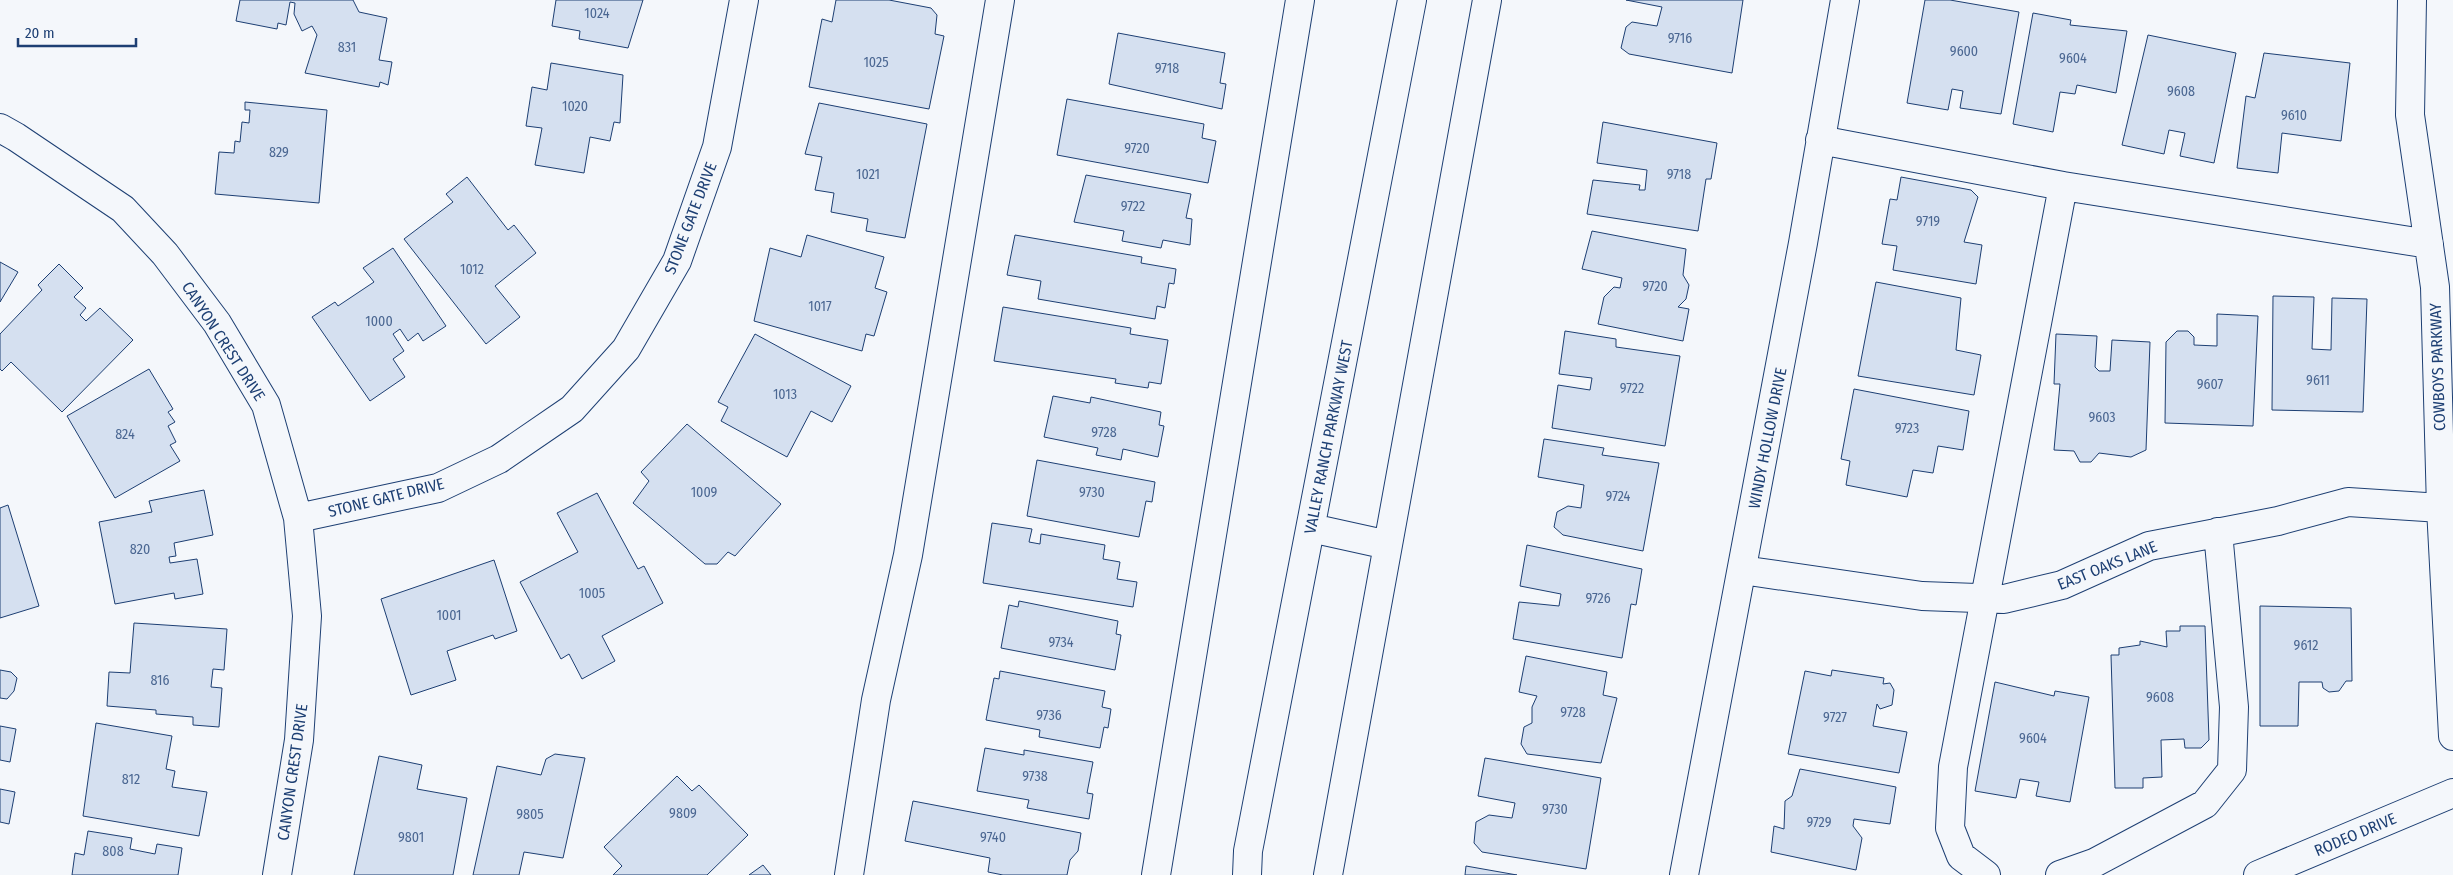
<svg xmlns="http://www.w3.org/2000/svg" width="2453" height="875" viewBox="0 0 2453 875" font-family="'Fira Sans Condensed',sans-serif">
<style>
.building{fill:#d5e0f0;stroke:#1d3f73}
.lines{fill:none;stroke-linecap:round;stroke-linejoin:round}
.minor-casing{stroke:#1d3f73;stroke-width:30}
.major-casing{stroke:#1d3f73;stroke-width:30}
.minor{stroke:#f4f7fb;stroke-width:28}
.major{stroke:#f4f7fb;stroke-width:28}
.labels{text-anchor:middle;stroke-width:4;stroke-linejoin:round;paint-order:stroke}
.number-label{font-size:14px;fill:#4b6792}
.street-label{font-size:16px;fill:#1d3f73;stroke:#f4f7fb}
</style>
<rect width="100%" height="100%" fill="#f4f7fb"/>
<path class="building" d="M 240,0 L 353,0 L 359,12 L 387,18 L 379,60 L 392,62 L 388,85 L 380,82 L 379,87 L 305,73 L 317,35 L 312,26 L 302,31 L 294,14 L 295,3 L 290,2 L 286,25 L 278,23 L 277,29 L 236,21 Z
M 556,0 L 643,0 L 628,48 L 579,39 L 580,31 L 552,26 Z
M 836,0 L 889,0 L 931,8 L 937,15 L 935,34 L 944,36 L 929,109 L 809,87 L 822,19 L 832,22 Z
M 1743,0 L 1732,73 L 1629,54 L 1621,48 L 1626,27 L 1632,22 L 1657,26 L 1662,7 L 1626,0 Z
M 1925,0 L 1950,0 L 2019,12 L 2001,114 L 1960,108 L 1963,91 L 1952,89 L 1948,110 L 1907,103 Z
M 2033,13 L 2071,20 L 2070,25 L 2127,31 L 2116,93 L 2077,85 L 2075,94 L 2060,92 L 2053,132 L 2013,124 Z
M 1118,33 L 1225,53 L 1220,83 L 1226,84 L 1222,109 L 1109,84 Z
M 2148,35 L 2236,53 L 2214,163 L 2180,156 L 2185,133 L 2169,130 L 2164,154 L 2122,145 Z
M 2264,53 L 2350,63 L 2341,141 L 2282,133 L 2278,173 L 2237,168 L 2246,96 L 2255,98 Z
M 551,63 L 623,75 L 620,123 L 614,122 L 610,141 L 590,137 L 584,173 L 535,165 L 542,128 L 526,126 L 532,87 L 547,90 Z
M 1067,99 L 1204,124 L 1202,138 L 1216,141 L 1208,183 L 1057,155 Z
M 245,102 L 327,110 L 319,203 L 215,194 L 219,152 L 234,153 L 235,141 L 240,142 L 242,122 L 249,123 L 250,110 L 245,110 Z
M 819,103 L 927,124 L 905,238 L 866,231 L 868,219 L 831,212 L 834,193 L 815,190 L 822,157 L 805,154 Z
M 1603,122 L 1717,143 L 1711,179 L 1706,179 L 1698,231 L 1587,214 L 1593,180 L 1640,185 L 1639,190 L 1645,190 L 1647,170 L 1597,163 Z
M 1086,175 L 1191,194 L 1186,218 L 1192,219 L 1190,245 L 1163,240 L 1161,248 L 1122,241 L 1124,231 L 1074,222 Z
M 467,177 L 508,230 L 514,225 L 536,253 L 495,286 L 520,317 L 486,344 L 404,239 L 453,202 L 446,194 Z
M 1901,177 L 1971,190 L 1978,197 L 1964,242 L 1982,245 L 1976,284 L 1893,270 L 1897,246 L 1882,244 L 1890,199 L 1897,200 Z
M 1592,231 L 1686,249 L 1683,275 L 1689,285 L 1686,299 L 1678,307 L 1689,309 L 1683,341 L 1598,324 L 1604,297 L 1614,287 L 1620,288 L 1622,278 L 1582,269 Z
M 807,235 L 884,257 L 875,288 L 887,292 L 874,336 L 866,334 L 862,351 L 754,321 L 770,248 L 801,257 Z
M 1015,235 L 1142,257 L 1141,263 L 1176,269 L 1174,284 L 1169,283 L 1165,308 L 1157,306 L 1155,319 L 1038,299 L 1041,281 L 1007,275 Z
M 393,248 L 446,326 L 423,341 L 418,333 L 408,341 L 400,329 L 393,334 L 404,351 L 393,359 L 405,377 L 370,401 L 312,317 L 335,302 L 338,306 L 374,282 L 363,268 Z
M 0,262 L 18,272 L 0,302 Z
M 59,264 L 83,288 L 74,297 L 86,308 L 80,315 L 86,321 L 100,308 L 133,340 L 62,412 L 11,362 L 2,371 L 0,369 L 0,334 L 42,290 L 38,285 Z
M 1876,282 L 1961,298 L 1956,350 L 1981,355 L 1974,395 L 1858,376 Z
M 2273,296 L 2314,297 L 2312,349 L 2331,350 L 2332,298 L 2367,299 L 2363,412 L 2272,410 Z
M 1003,307 L 1131,328 L 1130,334 L 1168,340 L 1161,384 L 1149,382 L 1148,388 L 1115,383 L 1116,379 L 994,361 Z
M 2217,314 L 2258,316 L 2253,426 L 2165,423 L 2166,342 L 2177,331 L 2188,331 L 2194,337 L 2194,345 L 2217,346 Z
M 1565,331 L 1616,339 L 1616,347 L 1680,356 L 1665,446 L 1552,428 L 1558,385 L 1590,390 L 1592,378 L 1559,374 Z
M 755,334 L 851,386 L 832,422 L 811,411 L 787,457 L 721,421 L 728,407 L 718,402 Z
M 2056,334 L 2097,336 L 2095,367 L 2099,371 L 2110,371 L 2112,340 L 2150,342 L 2146,450 L 2131,457 L 2099,453 L 2091,462 L 2080,462 L 2074,451 L 2054,450 L 2060,384 L 2054,384 Z
M 149,369 L 173,409 L 168,412 L 175,422 L 168,426 L 176,442 L 170,445 L 180,461 L 115,498 L 67,416 Z
M 1854,389 L 1969,411 L 1963,450 L 1938,446 L 1933,473 L 1913,470 L 1907,497 L 1846,485 L 1850,461 L 1841,459 Z
M 1053,396 L 1090,403 L 1091,397 L 1161,412 L 1159,425 L 1164,426 L 1158,457 L 1123,449 L 1121,460 L 1096,455 L 1098,448 L 1044,437 Z
M 687,424 L 781,504 L 735,556 L 728,552 L 717,564 L 705,564 L 633,503 L 649,481 L 641,472 Z
M 1544,439 L 1604,448 L 1602,455 L 1659,463 L 1643,551 L 1563,535 L 1554,527 L 1557,512 L 1568,506 L 1581,508 L 1584,485 L 1538,477 Z
M 1037,460 L 1155,482 L 1152,502 L 1146,501 L 1139,537 L 1027,516 Z
M 204,490 L 213,535 L 174,543 L 176,556 L 169,557 L 170,563 L 197,559 L 203,594 L 175,599 L 174,593 L 115,604 L 99,522 L 152,512 L 149,501 Z
M 597,493 L 638,569 L 644,566 L 663,603 L 602,636 L 615,661 L 582,679 L 569,654 L 561,659 L 520,582 L 578,552 L 557,513 Z
M 8,505 L 39,606 L 0,618 L 0,508 Z
M 992,523 L 1032,529 L 1029,542 L 1040,544 L 1041,534 L 1105,545 L 1103,559 L 1120,562 L 1117,579 L 1137,582 L 1133,607 L 983,583 Z
M 1527,545 L 1642,569 L 1636,605 L 1631,604 L 1622,658 L 1513,639 L 1519,602 L 1559,606 L 1561,594 L 1520,586 Z
M 494,560 L 517,631 L 495,639 L 493,635 L 447,651 L 456,680 L 411,695 L 381,599 Z
M 1019,601 L 1118,621 L 1116,634 L 1121,635 L 1115,670 L 1001,648 L 1009,605 L 1018,607 Z
M 2260,606 L 2351,608 L 2352,681 L 2346,681 L 2339,691 L 2329,692 L 2323,688 L 2322,682 L 2299,682 L 2298,726 L 2260,726 Z
M 134,623 L 227,629 L 224,670 L 213,669 L 211,687 L 222,688 L 219,727 L 193,725 L 193,717 L 156,714 L 156,710 L 107,706 L 109,672 L 130,673 Z
M 2180,626 L 2205,626 L 2209,740 L 2201,748 L 2185,748 L 2184,739 L 2161,740 L 2162,777 L 2143,778 L 2143,788 L 2115,788 L 2111,655 L 2119,655 L 2119,648 L 2140,645 L 2140,641 L 2167,647 L 2166,631 L 2180,631 Z
M 1526,656 L 1607,672 L 1603,695 L 1617,698 L 1601,763 L 1527,754 L 1521,744 L 1524,727 L 1532,723 L 1532,707 L 1537,696 L 1519,692 Z
M 0,670 L 11,672 L 17,678 L 14,691 L 7,699 L 0,698 Z
M 1832,670 L 1884,678 L 1883,684 L 1890,683 L 1894,690 L 1892,705 L 1880,709 L 1877,704 L 1873,726 L 1907,732 L 1899,773 L 1788,754 L 1805,671 L 1831,676 Z
M 1000,671 L 1105,691 L 1102,707 L 1111,709 L 1108,728 L 1104,727 L 1100,748 L 1039,737 L 1040,730 L 986,720 L 994,678 L 999,679 Z
M 1995,682 L 2054,696 L 2055,691 L 2089,697 L 2070,802 L 2036,796 L 2039,782 L 2020,779 L 2016,798 L 1975,791 Z
M 96,723 L 172,736 L 166,769 L 175,771 L 172,787 L 207,792 L 199,836 L 83,816 Z
M 0,726 L 16,729 L 10,762 L 0,760 Z
M 985,748 L 1024,755 L 1024,750 L 1093,762 L 1087,793 L 1093,794 L 1089,819 L 1027,808 L 1029,800 L 977,791 Z
M 555,754 L 585,758 L 563,858 L 524,852 L 519,875 L 473,875 L 497,766 L 541,775 L 546,759 Z
M 379,756 L 422,765 L 417,789 L 467,798 L 453,875 L 354,875 Z
M 1485,758 L 1601,778 L 1586,869 L 1482,852 L 1474,843 L 1476,822 L 1489,815 L 1512,818 L 1515,803 L 1478,796 Z
M 1800,769 L 1896,787 L 1890,824 L 1854,819 L 1853,826 L 1862,838 L 1856,870 L 1771,852 L 1774,826 L 1784,829 L 1785,801 L 1792,796 Z
M 677,776 L 692,791 L 699,785 L 748,835 L 707,875 L 613,875 L 622,866 L 604,847 Z
M 0,789 L 15,792 L 9,824 L 0,822 Z
M 913,801 L 1081,833 L 1078,851 L 1070,860 L 1067,875 L 1003,875 L 988,872 L 990,858 L 905,841 Z
M 88,831 L 132,838 L 130,849 L 155,854 L 157,844 L 182,848 L 178,875 L 72,875 L 75,853 L 84,855 Z
M 763,865 L 771,875 L 749,875 Z
M 1466,866 L 1517,875 L 1465,875 Z"/>
<g class="lines">
<g class="minor-casing">
<path id="minor" d="M 2412,0 L 2410,115 L 2435,287 L 2441,508 L 2453,736
M 0,128 L 16,137 L 123,209 L 165,254 L 217,323 L 266,405 L 298,518 L 307,616 L 299,740 L 277,875
M 1820,140 L 2063,186 L 2429,244
M 298,518 L 438,488 L 499,459 L 572,409 L 626,349 L 677,261 L 717,147 L 744,0
M 1742,570 L 1922,596 L 2004,599 L 2062,585 L 2149,546 L 2278,521 L 2348,502 L 2441,508
M 849,875 L 876,700 L 908,555 L 1000,0
M 1156,875 L 1300,0
M 1684,875 L 1803,243 L 1845,0
M 1986,875 L 1961,856 L 1950,828 L 1953,767 L 2063,186
M 2060,875 L 2094,863 L 2205,804 L 2232,770 L 2234,707 L 2218,532
M 2258,875 L 2453,793"/>
</g>
<g class="major-casing">
<path id="major" d="M 1311,528 L 1388,545
M 1247,875 L 1248,851 L 1412,0
M 1328,875 L 1487,0"/>
</g>
<use href="#minor" class="minor"/>
<use href="#major" class="major"/>
</g>
<g class="labels">
<g class="number-label">
<text x="597" y="18">1024</text>
<text x="1680" y="43">9716</text>
<text x="347" y="52">831</text>
<text x="1964" y="56">9600</text>
<text x="2073" y="63">9604</text>
<text x="876" y="67">1025</text>
<text x="1167" y="73">9718</text>
<text x="2181" y="96">9608</text>
<text x="575" y="111">1020</text>
<text x="2294" y="120">9610</text>
<text x="1137" y="153">9720</text>
<text x="279" y="157">829</text>
<text x="868" y="179">1021</text>
<text x="1679" y="179">9718</text>
<text x="1133" y="211">9722</text>
<text x="1928" y="226">9719</text>
<text x="472" y="274">1012</text>
<text x="1655" y="291">9720</text>
<text x="820" y="311">1017</text>
<text x="379" y="326">1000</text>
<text x="2318" y="385">9611</text>
<text x="2210" y="389">9607</text>
<text x="1632" y="393">9722</text>
<text x="785" y="399">1013</text>
<text x="2102" y="422">9603</text>
<text x="1907" y="433">9723</text>
<text x="1104" y="437">9728</text>
<text x="125" y="439">824</text>
<text x="704" y="497">1009</text>
<text x="1092" y="497">9730</text>
<text x="1618" y="501">9724</text>
<text x="140" y="554">820</text>
<text x="592" y="598">1005</text>
<text x="1598" y="603">9726</text>
<text x="449" y="620">1001</text>
<text x="1061" y="647">9734</text>
<text x="2306" y="650">9612</text>
<text x="160" y="685">816</text>
<text x="2160" y="702">9608</text>
<text x="1573" y="717">9728</text>
<text x="1049" y="720">9736</text>
<text x="1835" y="722">9727</text>
<text x="2033" y="743">9604</text>
<text x="1035" y="781">9738</text>
<text x="131" y="784">812</text>
<text x="1555" y="814">9730</text>
<text x="683" y="818">9809</text>
<text x="530" y="819">9805</text>
<text x="1819" y="827">9729</text>
<text x="411" y="842">9801</text>
<text x="993" y="842">9740</text>
<text x="113" y="856">808</text>
</g>
<g class="street-label">
<text transform="translate(690 218) rotate(-69)" y="6">STONE GATE DRIVE</text>
<text transform="translate(224 341) rotate(57)" y="6">CANYON CREST DRIVE</text>
<text transform="translate(2437 367) rotate(-92)" y="6">COWBOYS PARKWAY</text>
<text transform="translate(1328 437) rotate(-79)" y="6">VALLEY RANCH PARKWAY WEST</text>
<text transform="translate(1767 438) rotate(-79)" y="6">WINDY HOLLOW DRIVE</text>
<text transform="translate(386 497) rotate(-14)" y="6">STONE GATE DRIVE</text>
<text transform="translate(2107 565) rotate(-22)" y="6">EAST OAKS LANE</text>
<text transform="translate(292 772) rotate(-82)" y="6">CANYON CREST DRIVE</text>
<text transform="translate(2355 834) rotate(-23)" y="6">RODEO DRIVE</text>
</g>
</g>
<path d="M18 38v8h118v-8" fill="none" stroke="#1d3f73" stroke-width="2.5"/>
<text x="25" y="38" font-size="15" fill="#1d3f73" stroke="#f4f7fb" stroke-width="4" paint-order="stroke">20 m</text>
</svg>
